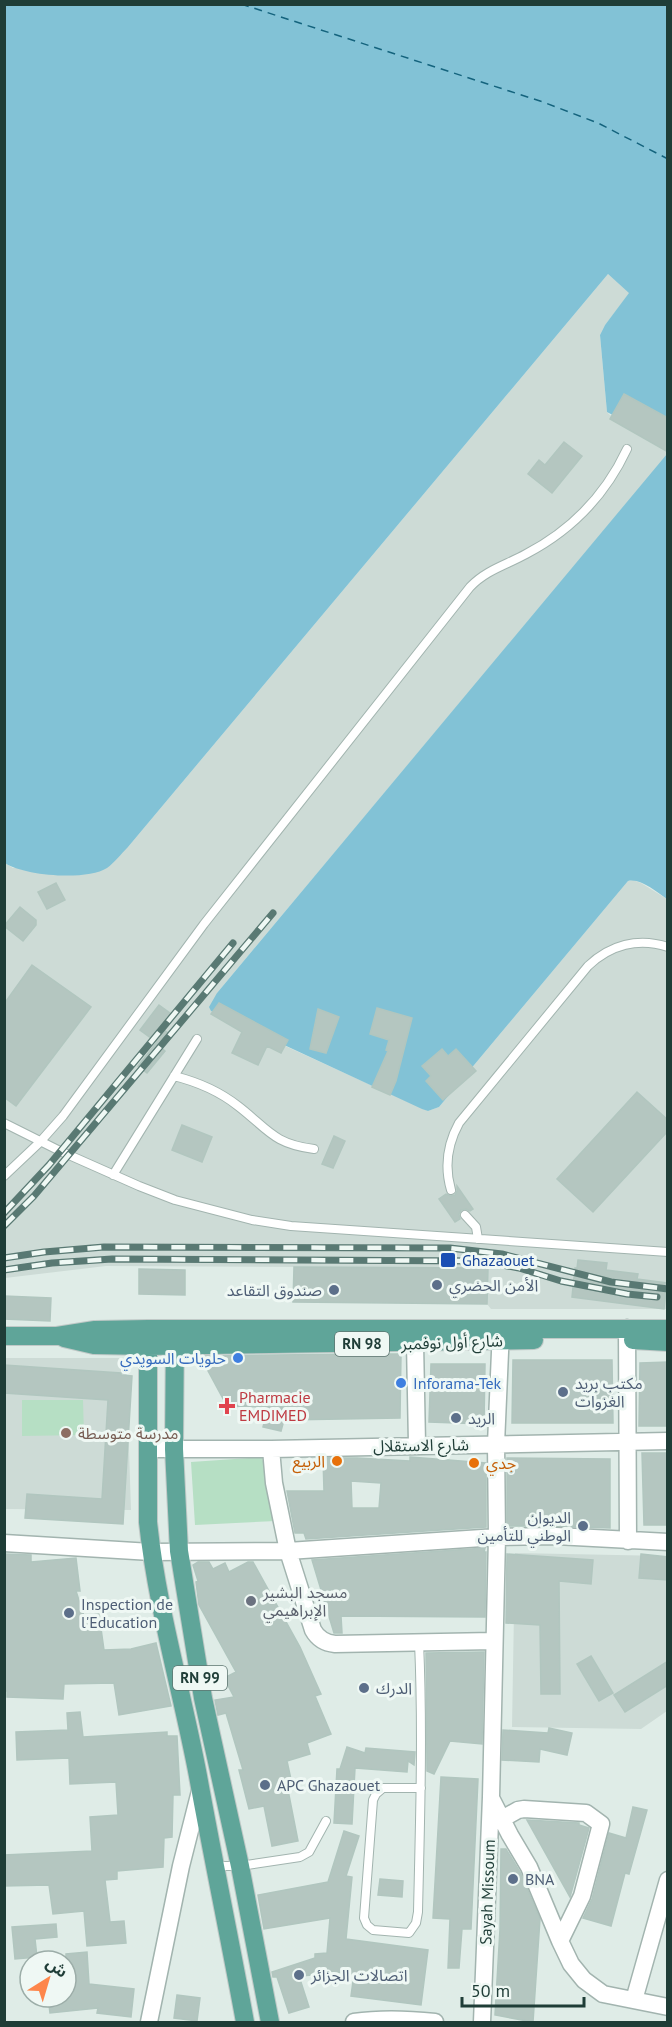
<svg xmlns="http://www.w3.org/2000/svg" width="672" height="2027" viewBox="0 0 672 2027" font-family="'PT Sans','Noto Sans Arabic',sans-serif">
<style>
.built{fill:#cddbd6}
.green{fill:#b6dfc4}
.water{fill:#82c2d6}
.lines{fill:none;stroke-linecap:round;stroke-linejoin:round}
.ferry{stroke:#14637d;stroke-width:1.5;stroke-dasharray:8 6;stroke-linecap:butt}
.building{fill:#b4c6c0;stroke:#b1c6bf;stroke-width:1.5;fill-rule:evenodd}
.lane-casing{stroke:#a2b4af;stroke-width:10}
.street-casing{stroke:#a2b4af;stroke-width:19}
.primary-casing{stroke:#c0c9c7;stroke-width:20}
.lane{stroke:#fff;stroke-width:8}
.street{stroke:#fff;stroke-width:16}
.primary{stroke:#5fa599;stroke-width:18}
.rail-casing{stroke:#597973;stroke-width:7}
.rail{stroke:#eff8f4;stroke-width:4.5;stroke-dasharray:14;stroke-linecap:butt}
.transit-dot{fill:#1a4fb4;stroke:#eff8f4;stroke-width:2}
.service-dot{fill:#5c6f8a;stroke:#eff8f4;stroke-width:2}
.shop-dot{fill:#3f7fe0;stroke:#eff8f4;stroke-width:2}
.health-dot{fill:#e0444e;stroke:#eff8f4;stroke-width:2}
.education-dot{fill:#8d6e63;stroke:#eff8f4;stroke-width:2}
.food-dot{fill:#e8710a;stroke:#eff8f4;stroke-width:2}
.worship-dot{fill:#6b7280;stroke:#eff8f4;stroke-width:2}
.labels{text-anchor:middle;stroke-width:6;stroke-linejoin:round;paint-order:stroke}
.shield{fill:#eff8f4;stroke:#5d7570;stroke-width:1.5}
.shield-label{font-size:15px;font-weight:bold;fill:#1f3d37}
.transit-label{font-size:16px;fill:#164399;stroke:#eff8f4;text-anchor:start}
.service-label{font-size:16px;fill:#4e5e75;stroke:#eff8f4;text-anchor:start}
.street-label{font-size:16px;fill:#1f3d37;stroke:#eff8f4}
.shop-label{font-size:16px;fill:#366cbe;stroke:#eff8f4;text-anchor:end}
.health-label{font-size:16px;fill:#be3a42;stroke:#eff8f4;text-anchor:start}
.education-label{font-size:16px;fill:#785e54;stroke:#eff8f4;text-anchor:start}
.food-label{font-size:16px;fill:#c56008;stroke:#eff8f4;text-anchor:end}
.worship-label{font-size:16px;fill:#5b616d;stroke:#eff8f4;text-anchor:start}
</style>
<rect width="100%" height="100%" fill="#dfece7"/>
<path class="built" d="M 608,274 L 630,293 L 605,325 L 600,335 L 607,412 L 610,415 L 665,441 L 667,444 L 667,455 L 217,993 L 217,1015 L 428,1111 L 439,1107 L 628,881 L 633,880 L 641,883 L 667,899 L 667,1309 L 491,1309 L 487,1304 L 488,1268 L 106,1266 L 5,1278 L 5,863 L 13,868 L 128,847 Z
M 5,1358 L 126,1358 L 131,1510 L 5,1509 Z
M 515,1553 L 667,1556 L 667,1711 L 641,1729 L 512,1727 Z"/>
<path class="green" d="M 22,1400 L 83,1400 L 84,1435 L 22,1436 Z
M 262,1457 L 276,1521 L 195,1525 L 191,1462 Z"/>
<path class="water" d="M 4,5 L 667,5 L 667,444 L 607,412 L 600,335 L 605,325 L 629,293 L 608,274 L 128,847 C 121,854 114,863 107,868 C 87,881 24,876 5,863 Z
M 667,454 L 667,899 C 656,892 641,878 628,881 L 439,1107 L 428,1111 L 422,1109 L 211,1011 L 209,1007 L 217,993 Z"/>
<g class="lines">
<path class="ferry" d="M 241,4 L 543,102 L 598,123 L 668,159"/>
</g>
<path class="building" d="M 624,394 L 668,418 L 668,452 L 610,419 Z
M 564,442 L 582,456 L 552,493 L 528,474 L 539,460 L 545,465 Z
M 56,883 L 65,900 L 47,909 L 38,892 Z
M 20,907 L 36,920 L 36,925 L 23,941 L 4,926 Z
M 32,965 L 91,1007 L 16,1106 L 4,1097 L 4,1004 Z
M 219,1003 L 288,1040 L 281,1053 L 267,1046 L 258,1065 L 232,1053 L 242,1032 L 211,1014 Z
M 159,1005 L 174,1016 L 164,1030 L 168,1033 L 159,1044 L 140,1030 Z
M 377,1008 L 412,1018 L 396,1081 L 390,1095 L 372,1087 L 388,1051 L 386,1050 L 389,1040 L 370,1034 Z
M 318,1009 L 339,1017 L 326,1053 L 310,1049 Z
M 156,1043 L 165,1051 L 147,1073 L 138,1066 Z
M 442,1049 L 448,1056 L 456,1049 L 476,1071 L 443,1100 L 426,1081 L 431,1076 L 422,1066 Z
M 637,1092 L 668,1120 L 668,1131 L 593,1212 L 557,1179 Z
M 182,1125 L 212,1137 L 202,1162 L 172,1150 Z
M 334,1136 L 345,1141 L 333,1168 L 322,1164 Z
M 457,1186 L 473,1209 L 470,1211 L 466,1209 L 461,1210 L 459,1214 L 460,1219 L 455,1222 L 439,1199 L 446,1194 L 450,1196 L 455,1195 L 457,1191 Z
M 578,1260 L 607,1263 L 606,1270 L 638,1274 L 637,1279 L 667,1283 L 664,1309 L 572,1297 L 575,1268 L 577,1268 Z
M 294,1267 L 488,1268 L 487,1304 L 293,1302 Z
M 139,1269 L 185,1270 L 185,1295 L 139,1294 Z
M 4,1296 L 51,1298 L 50,1321 L 4,1319 Z
M 361,1354 L 401,1354 L 400,1418 L 284,1420 L 281,1431 L 263,1427 L 268,1407 L 227,1406 L 200,1356 Z
M 513,1360 L 612,1360 L 613,1423 L 512,1423 Z
M 668,1362 L 668,1426 L 639,1426 L 640,1363 Z
M 431,1364 L 485,1364 L 484,1424 L 429,1422 Z
M 4,1365 L 121,1373 L 121,1375 L 132,1376 L 123,1524 L 25,1518 L 27,1494 L 102,1499 L 108,1400 L 4,1393 Z
M 642,1453 L 668,1453 L 668,1525 L 644,1525 Z
M 410,1457 L 486,1463 L 486,1527 L 306,1539 L 304,1533 L 295,1533 L 287,1491 L 324,1491 L 323,1458 L 357,1458 L 410,1461 ZM 351,1481 L 381,1483 L 379,1508 L 352,1508 Z
M 507,1458 L 610,1459 L 610,1528 L 556,1526 L 507,1526 Z
M 485,1548 L 484,1552 L 486,1552 L 485,1617 L 341,1616 L 342,1633 L 334,1633 L 312,1560 Z
M 4,1554 L 31,1555 L 31,1562 L 76,1558 L 80,1591 L 76,1591 L 84,1616 L 99,1614 L 104,1650 L 131,1649 L 156,1643 L 171,1706 L 119,1715 L 114,1683 L 64,1684 L 63,1699 L 7,1697 L 7,1691 L 4,1691 Z
M 507,1554 L 593,1560 L 591,1584 L 559,1581 L 560,1694 L 541,1694 L 540,1625 L 506,1623 Z
M 641,1554 L 668,1557 L 668,1580 L 639,1578 Z
M 198,1562 L 209,1562 L 213,1569 L 225,1563 L 229,1572 L 248,1562 L 253,1562 L 300,1647 L 321,1694 L 315,1696 L 331,1734 L 307,1743 L 310,1754 L 287,1761 L 292,1784 L 287,1785 L 298,1841 L 272,1846 L 264,1806 L 249,1809 L 239,1770 L 243,1770 L 226,1713 L 218,1715 L 215,1700 L 234,1697 L 224,1678 L 236,1672 L 199,1605 L 196,1582 L 198,1581 L 193,1565 Z
M 484,1652 L 482,1744 L 450,1741 L 434,1774 L 427,1771 L 426,1653 Z
M 591,1656 L 613,1693 L 599,1701 L 577,1664 Z
M 668,1661 L 668,1685 L 625,1712 L 614,1695 Z
M 80,1712 L 83,1737 L 167,1732 L 167,1736 L 177,1736 L 180,1795 L 173,1795 L 172,1837 L 164,1838 L 163,1867 L 117,1871 L 117,1879 L 105,1880 L 110,1922 L 124,1921 L 126,1943 L 87,1946 L 84,1911 L 53,1914 L 49,1885 L 4,1886 L 4,1855 L 92,1851 L 90,1817 L 118,1815 L 116,1782 L 70,1784 L 69,1758 L 17,1760 L 16,1732 L 68,1730 L 67,1713 Z
M 549,1728 L 572,1733 L 567,1755 L 540,1749 L 539,1762 L 502,1760 L 503,1730 L 548,1733 Z
M 347,1747 L 365,1753 L 366,1748 L 415,1752 L 414,1765 L 408,1761 L 407,1772 L 355,1768 L 352,1824 L 334,1823 L 337,1769 L 340,1769 Z
M 441,1777 L 478,1779 L 471,1929 L 462,1929 L 459,1968 L 448,1968 L 450,1919 L 433,1918 Z
M 633,1807 L 647,1810 L 629,1874 L 625,1873 L 611,1926 L 583,1918 L 592,1899 L 609,1833 L 626,1838 Z
M 527,1820 L 579,1823 L 579,1825 L 589,1828 L 570,1897 Z
M 344,1831 L 359,1836 L 346,1876 L 352,1877 L 346,1939 L 428,1950 L 421,2005 L 351,1996 L 354,1974 L 326,1971 L 326,1974 L 299,1976 L 309,2007 L 289,2013 L 277,1977 L 273,1977 L 272,1972 L 315,1958 L 315,1954 L 327,1953 L 330,1918 L 264,1929 L 258,1895 L 328,1882 Z
M 501,1849 L 506,1849 L 520,1872 L 540,1919 L 533,2022 L 495,2015 L 500,1929 Z
M 380,1879 L 403,1881 L 402,1897 L 378,1895 Z
M 56,1924 L 57,1937 L 35,1939 L 37,1957 L 15,1959 L 12,1927 Z
M 87,1952 L 89,1984 L 134,1989 L 131,2017 L 97,2013 L 98,2008 L 50,2013 L 48,1997 L 66,1997 L 66,1954 Z
M 177,1995 L 200,1998 L 197,2021 L 174,2018 Z"/>
<g class="lines">
<g class="lane-casing">
<path id="lane" d="M 174,1076 C 198,1082 219,1091 238,1106 C 268,1129 273,1144 314,1149
M 4,1123 L 60,1151 L 139,1186 L 175,1200 L 252,1220 L 291,1226 L 668,1252
M 113,1175 L 197,1039
M 4,1176 L 40,1142 L 63,1116 L 204,924 L 470,587 C 486,570 506,565 526,554 C 572,530 605,496 627,449
M 451,1190 C 444,1166 447,1145 459,1123 L 588,966 C 610,945 638,937 668,947
M 465,1215 L 476,1227 L 478,1239
M 419,1642 C 423,1732 420,1822 418,1912 L 416,1923 L 409,1933 L 373,1930 L 367,1925 L 364,1918 L 373,1800 L 376,1794 L 383,1788 L 421,1788
M 215,1866 L 240,1866 L 300,1857 L 309,1852 L 326,1821"/>
</g>
<g class="street-casing">
<path id="street" d="M 627,1328 L 628,1541
M 415,1343 L 417,1444
M 149,1449 L 271,1449 L 668,1441
M 271,1449 L 274,1483 L 288,1551 L 313,1630 C 318,1639 325,1643 335,1644 L 493,1641
M 4,1543 L 151,1552 L 288,1551 L 497,1537 L 556,1536 L 668,1542
M 491,1798 L 510,1835 L 529,1867 L 560,1941 L 571,1964 L 584,1980 L 603,1994 L 668,2007
M 502,1819 L 518,1810 L 524,1809 L 586,1813 L 601,1824 L 582,1896 L 560,1941
M 634,2000 L 668,1880
M 149,2022 L 181,1866 L 200,1791
M 354,2022 C 381,2018 407,2019 435,2022
M 482,2022 L 491,1797 L 497,1537 L 496,1444 L 501,1329"/>
</g>
<g class="primary-casing">
<path id="primary" d="M 148,1329 L 148,1522 C 157,1608 182,1691 198,1776 C 213,1859 230,1940 245,2022
M 175,1329 L 174,1449 L 179,1551 L 203,1698 L 240,1866 L 270,2022
M 4,1336 L 57,1336 L 95,1330 L 148,1329 L 668,1329
M 64,1338 L 94,1345 L 147,1346 L 534,1340
M 633,1340 L 668,1342"/>
</g>
<use href="#lane" class="lane"/>
<use href="#street" class="street"/>
<use href="#primary" class="primary"/>
<g class="rail-casing">
<path id="rail" d="M 4,1213 L 49,1165 L 233,943
M 4,1226 L 34,1196 L 273,913
M 4,1258 L 44,1252 L 104,1247 L 450,1248 L 502,1254 L 611,1282 L 668,1289
M 4,1270 L 52,1263 L 112,1259 L 480,1261 L 519,1268 L 561,1281 L 627,1294 L 657,1297"/>
</g>
<use href="#rail" class="rail"/>
</g>
<rect class="transit-dot" x="440" y="1252" width="16" height="16" rx="3"/>
<g class="service-dot">
<circle cx="437" cy="1285" r="6"/>
<circle cx="334" cy="1290" r="6"/>
<circle cx="563" cy="1392" r="6"/>
<circle cx="456" cy="1418" r="6"/>
<circle cx="583" cy="1526" r="6"/>
<circle cx="69" cy="1613" r="6"/>
<circle cx="364" cy="1688" r="6"/>
<circle cx="265" cy="1785" r="6"/>
<circle cx="513" cy="1879" r="6"/>
<circle cx="299" cy="1975" r="6"/>
</g>
<g class="shop-dot">
<circle cx="238" cy="1358" r="6"/>
<circle cx="401" cy="1383" r="6"/>
</g>
<path class="health-dot" d="M224 1397h6v6h6v6h-6v6h-6v-6h-6v-6h6z"/>
<circle class="education-dot" cx="66" cy="1433" r="6"/>
<g class="food-dot">
<circle cx="337" cy="1461" r="6"/>
<circle cx="474" cy="1463" r="6"/>
</g>
<circle class="worship-dot" cx="251" cy="1601" r="6"/>
<g class="labels">
<g class="shield">
<rect x="335" y="1332" width="54" height="24" rx="4.5"/>
<rect x="173" y="1666" width="54" height="24" rx="4.5"/>
</g>
<g class="shield-label">
<text x="362" y="1349">RN 98</text>
<text x="200" y="1683">RN 99</text>
</g>
<g class="transit-label">
<text x="462" y="1266">Ghazaouet</text>
</g>
<g class="service-label">
<text x="449" y="1291">الأمن الحضري</text>
<text x="322" y="1296" text-anchor="end">صندوق التقاعد</text>
<text x="575" y="1389">مكتب بريد<tspan x="575" dy="18">الغزوات</tspan></text>
<text x="468" y="1424">الريد</text>
<text x="571" y="1523" text-anchor="end">الديوان<tspan x="571" dy="18">الوطني للتأمين</tspan></text>
<text x="81" y="1610">Inspection de<tspan x="81" dy="18">l'Education</tspan></text>
<text x="376" y="1694">الدرك</text>
<text x="277" y="1791">APC Ghazaouet</text>
<text x="525" y="1885">BNA</text>
<text x="311" y="1981">اتصالات الجزائر</text>
</g>
<g class="street-label">
<text transform="translate(452 1342) rotate(-2)" y="6">شارع أول نوفمبر</text>
<text transform="translate(421 1445) rotate(-1)" y="6">شارع الاستقلال</text>
<text transform="translate(487 1892) rotate(-88)" y="6">Sayah Missoum</text>
</g>
<g class="shop-label">
<text x="226" y="1364">حلويات السويدي</text>
<text x="413" y="1389" text-anchor="start">Inforama-Tek</text>
</g>
<g class="health-label">
<text x="239" y="1403">Pharmacie<tspan x="239" dy="18">EMDIMED</tspan></text>
</g>
<g class="education-label">
<text x="78" y="1439">مدرسة متوسطة</text>
</g>
<g class="food-label">
<text x="325" y="1467">الربيع</text>
<text x="486" y="1469" text-anchor="start">جدي</text>
</g>
<g class="worship-label">
<text x="263" y="1598">مسجد البشير<tspan x="263" dy="18">الإبراهيمي</tspan></text>
</g>
</g>
<rect width="672" height="2027" fill="none" stroke="#1f3d37" stroke-width="12"/>
<g transform="translate(48 1979) rotate(37)"><circle r="28" fill="#eff8f4" stroke="#9cada8" stroke-width="1.5"/>
<path d="M0-4.5L10 22L0 15L-10 22Z" fill="#fd864b"/>
<text y="-9" font-size="16" font-weight="bold" text-anchor="middle" fill="#1f3d37">ش</text>
</g>
<path d="M462 1997v9h122v-9" fill="none" stroke="#1f3d37" stroke-width="3"/>
<text x="471" y="1997" font-size="18" fill="#1f3d37" stroke="#eff8f4" stroke-width="4.5" paint-order="stroke">50 m</text>
</svg>
